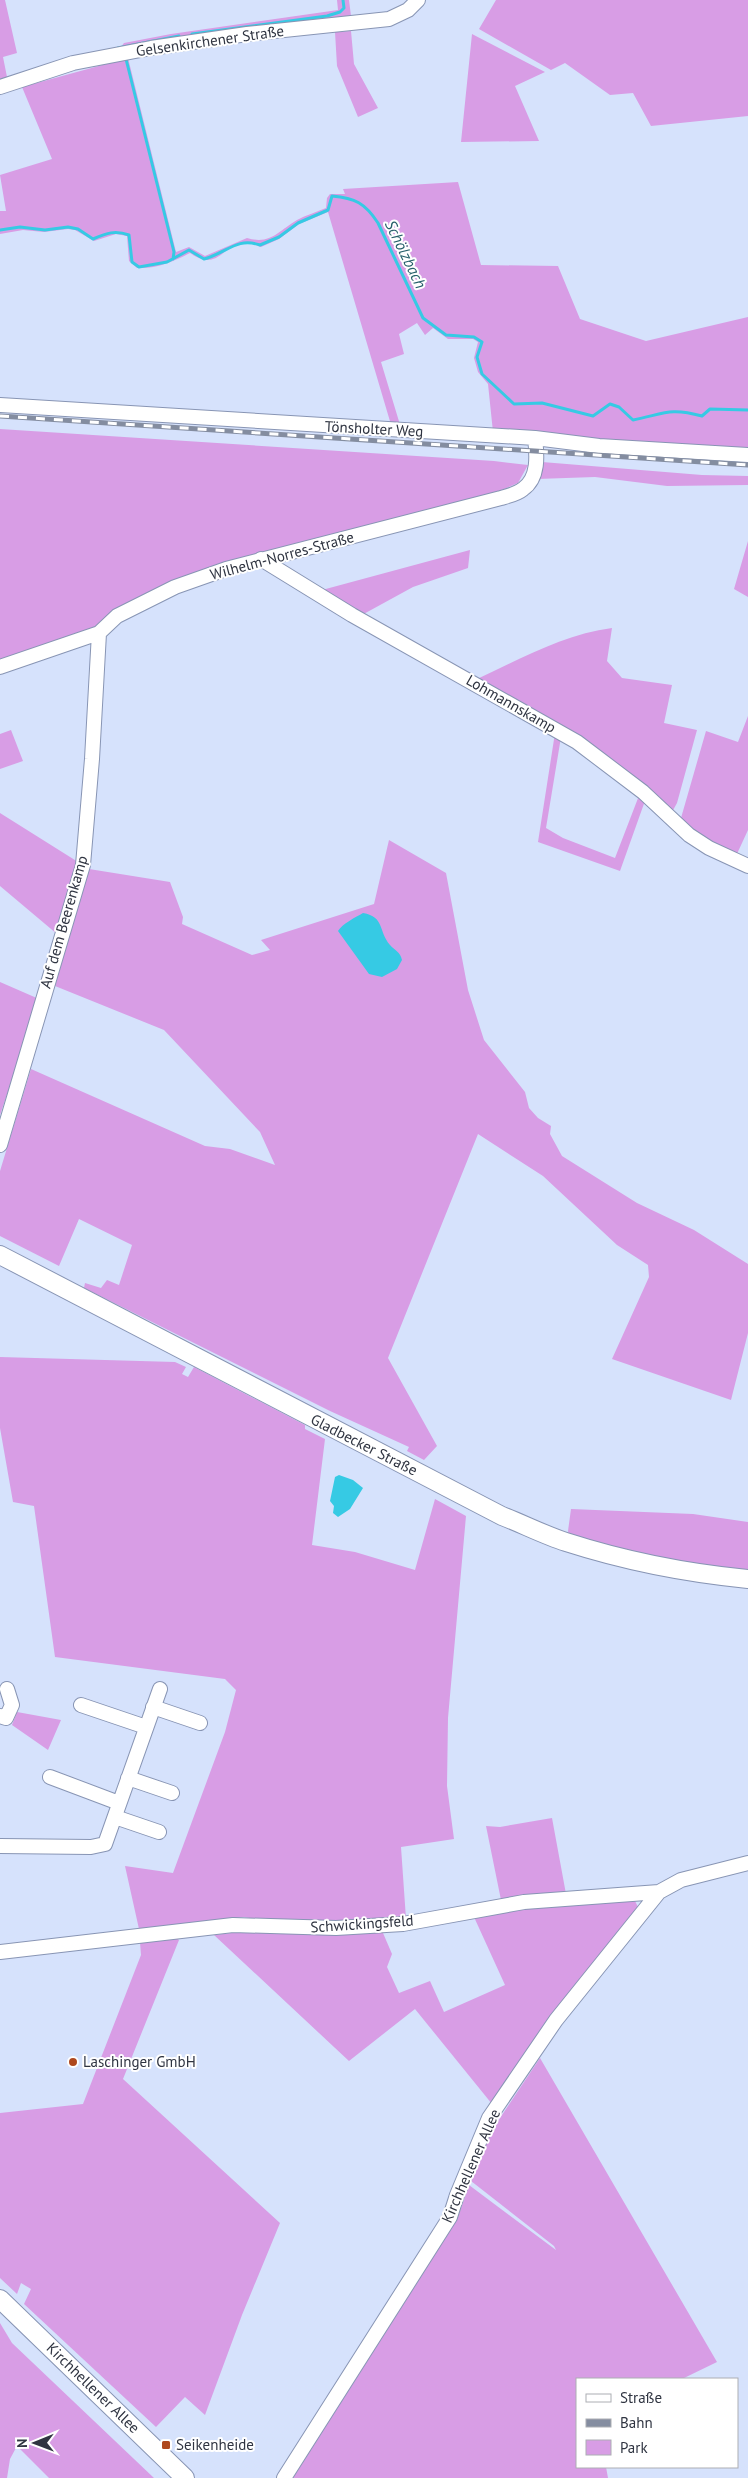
<svg xmlns="http://www.w3.org/2000/svg" width="748" height="2478" viewBox="0 0 748 2478" font-family="'PT Sans',sans-serif">
<style>
.green{fill:#d89de5}
.water{fill:#36cae4}
.lines{fill:none;stroke-linecap:round;stroke-linejoin:round}
.stream{stroke:#36cae4;stroke-width:3}
.minor-casing{stroke:#8895b4;stroke-width:16}
.major-casing{stroke:#8895b4;stroke-width:20}
.minor{stroke:#fff;stroke-width:14}
.major{stroke:#fff;stroke-width:18}
.rail-casing{stroke:#848da0;stroke-width:5}
.rail{stroke:#fff;stroke-width:3;stroke-dasharray:9;stroke-linecap:butt}
.poi-dot{fill:#ae481e;stroke:#fff;stroke-width:2}
.labels{text-anchor:middle;stroke-width:4;stroke-linejoin:round;paint-order:stroke}
.street-label{font-size:15px;fill:#2f3441;stroke:#fff}
.poi-label{font-size:15px;fill:#2f3441;stroke:#fff;text-anchor:start}
.water-label{font-size:16px;font-style:italic;fill:#27606b;stroke:#fff}
</style>
<rect width="100%" height="100%" fill="#d6e2fc"/>
<path class="green" d="M 0,0 L 5,0 L 17,53 L 3,57 L 7,77 L 0,79 Z
M 337,0 L 349,0 L 351,16 L 118,51 L 124,43 L 171,34 L 338,10 Z
M 496,0 L 748,0 L 748,116 L 651,126 L 633,93 L 610,95 L 565,63 L 551,70 L 479,29 Z
M 351,31 L 354,64 L 378,108 L 358,117 L 337,66 L 335,32 Z
M 472,34 L 545,72 L 515,86 L 539,141 L 461,142 Z
M 128,58 L 176,252 L 189,247 L 205,256 L 247,238 C 271,245 278,231 297,220 C 306,215 317,212 326,208 L 327,198 L 330,194 L 345,194 L 343,189 L 458,182 L 481,265 L 558,266 L 580,319 L 646,341 L 748,317 L 748,451 L 637,445 L 535,431 L 493,432 L 488,384 L 478,372 L 474,358 L 478,342 L 473,339 L 448,339 L 433,328 L 425,335 L 417,323 L 399,334 L 404,354 L 381,362 L 401,428 L 392,428 L 328,212 L 299,224 L 279,239 L 261,247 C 257,246 253,243 249,243 C 223,240 220,274 190,253 C 172,262 157,269 137,268 L 129,261 L 127,236 L 116,234 L 94,241 L 75,230 L 68,229 L 44,232 L 23,230 L 0,234 L 0,211 L 6,211 L 0,175 L 52,159 L 22,87 Z
M 0,429 L 494,461 L 528,465 L 518,483 L 492,494 L 241,560 L 93,630 L 0,665 Z
M 542,462 L 702,475 L 748,476 L 748,485 L 667,486 L 595,477 L 537,479 Z
M 748,541 L 748,597 L 734,589 Z
M 470,550 L 468,568 L 413,587 L 360,616 L 322,590 Z
M 612,628 L 607,661 L 622,678 L 672,685 L 664,723 L 697,730 L 677,803 L 672,812 L 475,680 C 518,660 564,634 612,628 Z
M 748,716 L 748,830 L 736,856 L 710,845 L 681,818 L 706,731 L 738,742 Z
M 11,730 L 23,761 L 0,769 L 0,734 Z
M 555,733 L 561,737 L 546,828 L 563,838 L 615,858 L 640,793 L 646,798 L 620,871 L 538,842 Z
M 0,813 L 78,862 L 57,934 L 0,886 Z
M 389,840 L 446,873 L 468,990 L 484,1040 L 525,1092 L 529,1108 L 538,1118 L 551,1126 L 550,1134 L 562,1156 L 637,1203 L 694,1230 L 748,1264 L 748,1333 L 731,1400 L 612,1359 L 649,1277 L 648,1265 L 617,1245 L 543,1176 L 478,1134 L 388,1358 L 437,1446 L 424,1460 L 407,1451 L 409,1447 L 330,1411 L 84,1288 L 85,1283 L 101,1288 L 107,1280 L 119,1285 L 132,1245 L 79,1219 L 59,1266 L 0,1236 L 0,1171 L 31,1069 L 205,1146 L 230,1149 L 275,1165 L 260,1132 L 164,1030 L 55,986 L 89,869 L 170,882 L 183,917 L 182,924 L 252,955 L 270,950 L 261,940 L 374,904 Z
M 0,982 L 39,999 L 0,1115 Z
M 0,1357 L 175,1362 L 186,1367 L 182,1374 L 188,1377 L 194,1367 L 305,1425 L 305,1429 L 325,1439 L 312,1545 L 355,1552 L 415,1570 L 435,1499 L 466,1516 L 448,1718 L 447,1786 L 454,1839 L 401,1847 L 406,1919 L 283,1924 L 244,1917 L 228,1919 L 176,1938 L 179,1940 L 123,2079 L 280,2223 L 242,2315 L 205,2415 L 185,2397 L 156,2427 L 24,2304 L 31,2289 L 21,2283 L 17,2294 L 0,2278 L 0,2113 L 83,2104 L 141,1955 L 139,1929 L 125,1866 L 173,1873 L 225,1732 L 236,1690 L 225,1679 L 55,1657 L 34,1506 L 13,1502 L 0,1428 Z
M 571,1509 L 693,1514 L 748,1522 L 748,1572 L 644,1557 L 569,1535 L 568,1531 Z
M 17,1712 L 61,1720 L 48,1750 L 12,1725 Z
M 552,1818 L 566,1894 L 501,1900 L 486,1826 L 500,1827 Z
M 635,1901 L 640,1911 L 492,2104 L 415,2009 L 349,2061 L 214,1935 L 258,1930 L 284,1933 L 383,1933 L 392,1954 L 387,1967 L 399,1993 L 430,1981 L 444,2012 L 505,1985 L 474,1917 L 525,1907 Z
M 540,2058 L 717,2362 L 682,2379 L 577,2379 L 577,2467 L 606,2467 L 608,2478 L 293,2478 L 457,2220 L 469,2185 L 556,2250 L 554,2246 L 471,2181 L 492,2130 Z
M 0,2323 L 12,2343 L 154,2478 L 49,2478 L 17,2446 L 10,2459 L 7,2478 L 0,2478 Z"/>
<path class="water" d="M 363,913 C 385,917 378,931 390,945 C 395,951 400,951 402,960 L 397,969 L 382,977 L 369,974 L 338,931 C 342,924 356,917 363,913 Z
M 339,1475 L 353,1480 L 363,1488 L 350,1509 L 338,1517 L 333,1513 L 334,1506 L 330,1501 L 335,1477 Z"/>
<g class="lines">
<path class="stream" d="M 192,34 L 327,16 L 340,12 L 344,8 L 343,0
M 118,48 L 179,36
M 126,59 L 174,252 L 173,259
M 0,230 L 20,227 L 45,230 L 68,227 L 78,229 L 93,239 C 107,233 115,230 129,235 L 132,262 L 139,267 L 167,262 L 189,250 L 204,259 C 227,253 236,237 260,245 L 279,237 L 298,223 L 328,210 L 332,196 C 355,198 365,203 378,223 L 423,318 L 446,335 L 474,337 L 482,342 L 477,357 L 482,374 L 514,404 L 542,403 L 593,416 L 610,404 L 619,407 L 633,420 C 664,414 669,407 702,416 L 710,409 L 748,410"/>
<g class="minor-casing">
<path id="minor" d="M 0,87 L 73,63 L 151,48 L 247,34 L 389,19 L 408,10 L 418,0
M 0,405 L 535,438 L 599,446 L 748,455
M 261,559 L 352,615 L 577,742 L 643,792 L 689,835 L 709,848 L 748,866
M 0,667 L 99,633 L 117,616 L 175,587 L 226,569 L 501,498 C 508,496 517,494 523,489 C 539,478 537,455 535,438
M 0,1145 L 83,865 L 92,759 L 99,633
M 81,1705 L 146,1727
M 153,1707 L 200,1723
M 0,1716 L 6,1718 L 12,1705 L 7,1689
M 50,1777 L 119,1803
M 128,1778 L 172,1793
M 115,1817 L 159,1832
M 0,1846 L 91,1847 L 105,1844 L 160,1689
M 0,1952 L 233,1925 L 336,1928 L 403,1924 L 524,1902 L 659,1892 L 681,1880 L 748,1863
M 284,2478 L 450,2217 L 457,2195 L 489,2118 L 556,2020 L 659,1892"/>
</g>
<g class="major-casing">
<path id="major" d="M 0,1255 L 502,1516 C 523,1524 544,1535 566,1542 C 625,1561 686,1573 748,1579
M 0,2299 L 185,2478"/>
</g>
<use href="#minor" class="minor"/>
<use href="#major" class="major"/>
<g class="rail-casing">
<path id="rail" d="M 0,416 L 748,465"/>
</g>
<use href="#rail" class="rail"/>
</g>
<g class="poi-dot">
<circle cx="73" cy="2062" r="5"/>
<rect x="161" y="2440" width="10" height="10" rx="2.5"/>
</g>
<g class="labels">
<g class="street-label">
<text transform="translate(210 41) rotate(-8)" y="5">Gelsenkirchener Straße</text>
<text transform="translate(374 429) rotate(3)" y="5">Tönsholter Weg</text>
<text transform="translate(282 556) rotate(-15)" y="5">Wilhelm-Norres-Straße</text>
<text transform="translate(511 704) rotate(30)" y="5">Lohmannskamp</text>
<text transform="translate(64 922) rotate(-74)" y="5">Auf dem Beerenkamp</text>
<text transform="translate(364 1445) rotate(27)" y="5">Gladbecker Straße</text>
<text transform="translate(362 1924) rotate(-4)" y="5">Schwickingsfeld</text>
<text transform="translate(471 2166) rotate(-66)" y="5">Kirchhellener Allee</text>
<text transform="translate(93 2388) rotate(44)" y="5">Kirchhellener Allee</text>
</g>
<g class="poi-label">
<text x="83" y="2067">Laschinger GmbH</text>
<text x="176" y="2450">Seikenheide</text>
</g>
<g class="water-label">
<text transform="translate(406 254) rotate(64)" y="6">Schölzbach</text>
</g>
</g>
<rect x="576" y="2378" width="162" height="90" fill="#ffffff" stroke="#acaeb3"/>
<rect x="586" y="2394" width="25" height="8" fill="#ffffff" stroke="#acaeb3"/>
<text x="620" y="2403" font-size="15" fill="#2f3441">Straße</text>
<rect x="586" y="2419" width="25" height="8" fill="#848da0" stroke="#acaeb3"/>
<text x="620" y="2428" font-size="15" fill="#2f3441">Bahn</text>
<rect x="586" y="2440" width="25" height="15" fill="#d89de5" stroke="#acaeb3"/>
<text x="620" y="2453" font-size="15" fill="#2f3441">Park</text>
<g transform="translate(35 2443) rotate(269)" stroke="#ffffff" stroke-width="4" paint-order="stroke">
<path d="M0-4L9 19L0 12L-9 19Z" fill="#2f3441"/>
<text y="-8" font-size="14" font-weight="bold" text-anchor="middle" fill="#2f3441">N</text>
</g>
</svg>
